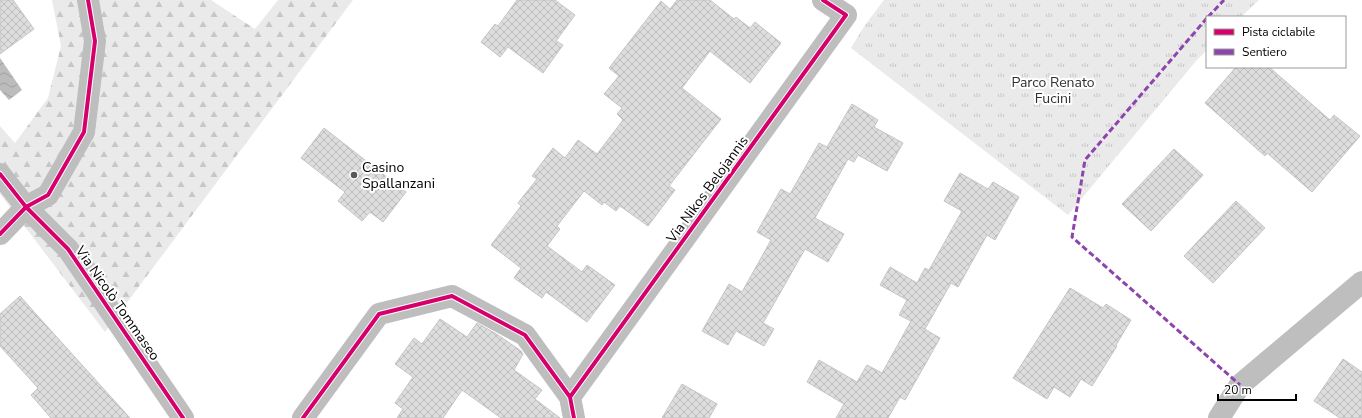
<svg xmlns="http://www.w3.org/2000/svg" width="1362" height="418" viewBox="0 0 1362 418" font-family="'Nunito Sans',sans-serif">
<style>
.forest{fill:url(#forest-firs)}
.park{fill:url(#park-tufts)}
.water{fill:url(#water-waves)}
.building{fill:url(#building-cross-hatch);stroke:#c5c5c5}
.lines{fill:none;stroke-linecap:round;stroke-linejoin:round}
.minor{stroke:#bebebe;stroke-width:22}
.quiet{stroke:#8e44ad;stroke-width:3;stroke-dasharray:6 3;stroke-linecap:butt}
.cycleway-casing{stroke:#fff;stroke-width:6}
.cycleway{stroke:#d6006c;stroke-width:4}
.poi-dot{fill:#595959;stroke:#fff;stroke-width:1.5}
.labels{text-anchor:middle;stroke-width:4;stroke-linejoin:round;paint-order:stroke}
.park-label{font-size:14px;fill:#303030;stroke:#fff}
.poi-label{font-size:14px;fill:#000;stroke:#fff;text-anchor:start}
.street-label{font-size:14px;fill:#000;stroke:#fff}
</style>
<defs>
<pattern id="forest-firs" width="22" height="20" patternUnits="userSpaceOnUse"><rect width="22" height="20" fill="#eaeaea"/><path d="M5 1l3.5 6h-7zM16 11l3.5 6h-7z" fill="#c7c7c7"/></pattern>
<pattern id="park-tufts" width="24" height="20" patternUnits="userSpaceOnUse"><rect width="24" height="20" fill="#eaeaea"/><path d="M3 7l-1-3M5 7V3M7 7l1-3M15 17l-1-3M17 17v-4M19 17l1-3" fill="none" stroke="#c7c7c7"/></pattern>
<pattern id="water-waves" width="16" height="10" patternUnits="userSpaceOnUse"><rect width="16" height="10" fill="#bcbcbc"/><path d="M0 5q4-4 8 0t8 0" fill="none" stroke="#a0a0a0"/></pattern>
<pattern id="building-cross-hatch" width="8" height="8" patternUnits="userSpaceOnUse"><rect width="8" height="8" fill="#ddd"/><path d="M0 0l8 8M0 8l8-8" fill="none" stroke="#bcbcbc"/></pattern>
</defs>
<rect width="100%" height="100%" fill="#fff"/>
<path class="forest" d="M 52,0 L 211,0 L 255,29 L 278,0 L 353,0 L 105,332 L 0,194 L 0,126 L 15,143 L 48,98 L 61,46 Z"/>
<path class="park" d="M 884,0 L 1259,0 L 1241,17 L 1207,17 L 1207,50 L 1196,61 L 1068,215 L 851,48 L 865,25 Z"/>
<path class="water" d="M 0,58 L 22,90 L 9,100 L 0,90 Z"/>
<path class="building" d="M 0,0 L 13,0 L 34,29 L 0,54 Z
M 517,0 L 555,0 L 575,15 L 556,41 L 563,45 L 543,73 L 508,47 L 500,57 L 481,42 L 495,24 L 498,26 Z
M 677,0 L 710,0 L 734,19 L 736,17 L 750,28 L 755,22 L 781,43 L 750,83 L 710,51 L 682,88 L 721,119 L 669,186 L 675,190 L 648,226 L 620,206 L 616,211 L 604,202 L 602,205 L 584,191 L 557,226 L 560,229 L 547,246 L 582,272 L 587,265 L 615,285 L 587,322 L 546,292 L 542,298 L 514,278 L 521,268 L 491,245 L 521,206 L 518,203 L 537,179 L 532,176 L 553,148 L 565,158 L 578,140 L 597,154 L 623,120 L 617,114 L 622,108 L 604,94 L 619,76 L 609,68 L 661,1 L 670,9 Z
M 1236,67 L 1269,67 L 1330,120 L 1334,115 L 1360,136 L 1312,192 L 1267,153 L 1265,156 L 1205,103 Z
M 852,104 L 878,120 L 874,127 L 903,143 L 887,171 L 858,155 L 854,162 L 848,159 L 815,218 L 844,234 L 828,262 L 805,249 L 763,323 L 774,329 L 764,346 L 736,331 L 728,345 L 702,331 L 729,284 L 742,292 L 771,240 L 757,232 L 781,189 L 790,194 L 819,143 L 827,147 Z
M 324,128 L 406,192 L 383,222 L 370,212 L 362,221 L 338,201 L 345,192 L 301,158 Z
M 1174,149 L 1203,175 L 1151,231 L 1122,204 Z
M 960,173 L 988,189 L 993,182 L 1019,197 L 995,240 L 987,235 L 958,287 L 951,283 L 925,329 L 921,327 L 940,338 L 905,400 L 900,397 L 888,418 L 836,418 L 844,404 L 807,382 L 819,360 L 857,382 L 867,365 L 882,373 L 911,321 L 899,315 L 907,300 L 880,285 L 890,267 L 917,283 L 925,268 L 929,270 L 962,211 L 944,201 Z
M 1236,201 L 1265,228 L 1213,283 L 1184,256 Z
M 1070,288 L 1103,308 L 1106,304 L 1131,320 L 1116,345 L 1117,346 L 1092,386 L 1081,379 L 1070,397 L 1054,387 L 1047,399 L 1013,378 Z
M 20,296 L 36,314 L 130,418 L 51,418 L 31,395 L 38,388 L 0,346 L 0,314 Z
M 440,319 L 467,337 L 477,323 L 498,335 L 521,351 L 523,354 L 514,370 L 542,390 L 535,399 L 560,418 L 501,418 L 462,390 L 443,418 L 397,418 L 403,409 L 395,403 L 413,377 L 395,364 L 414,338 L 422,344 Z
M 1343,359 L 1362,372 L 1362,418 L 1340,418 L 1314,401 Z
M 682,384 L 717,404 L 709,418 L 662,418 Z"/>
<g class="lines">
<path class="minor" d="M 0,174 L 26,207 L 68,249 L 183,418
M 0,234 L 26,207 L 48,195 L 84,132 L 95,41 L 88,0
M 303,418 L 379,314 L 452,296 L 525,335 L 570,397
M 574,418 L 570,397 L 846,15 L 823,0
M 1219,418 L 1240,385 L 1362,282"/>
<path class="quiet" d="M 1208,17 L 1224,0
M 1207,18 L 1085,160 L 1072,237 L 1240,385"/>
<g class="cycleway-casing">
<path id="cycleway" d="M 0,174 L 26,207 L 68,249 L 183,418
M 0,234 L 26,207 L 48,195 L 84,132 L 95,41 L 88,0
M 303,418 L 379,314 L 452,296 L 525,335 L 570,397
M 574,418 L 570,397 L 846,15 L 823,0"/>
</g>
<use href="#cycleway" class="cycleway"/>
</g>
<circle class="poi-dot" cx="354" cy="175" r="4"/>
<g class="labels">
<g class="park-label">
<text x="1053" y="87">Parco Renato<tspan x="1053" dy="16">Fucini</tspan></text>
</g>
<g class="poi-label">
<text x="362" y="172">Casino<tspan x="362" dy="16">Spallanzani</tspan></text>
</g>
<g class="street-label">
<text transform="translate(707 189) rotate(-54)" y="5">Via Nikos Belojannis</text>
<text transform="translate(118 303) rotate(55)" y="5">Via Nicolò Tommaseo</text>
</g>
</g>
<rect x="1206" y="16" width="140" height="52" fill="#ffffff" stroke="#999999"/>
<rect x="1214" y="29" width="20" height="6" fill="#d6006c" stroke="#999999"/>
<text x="1242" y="36" font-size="12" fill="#000000">Pista ciclabile</text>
<rect x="1214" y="49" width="20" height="6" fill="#8e44ad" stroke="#999999"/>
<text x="1242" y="56" font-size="12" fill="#000000">Sentiero</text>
<path d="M1218 394v6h78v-6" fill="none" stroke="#000000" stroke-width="2"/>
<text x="1224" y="394" font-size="12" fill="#000000" stroke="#ffffff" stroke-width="3" paint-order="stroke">20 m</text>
</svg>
